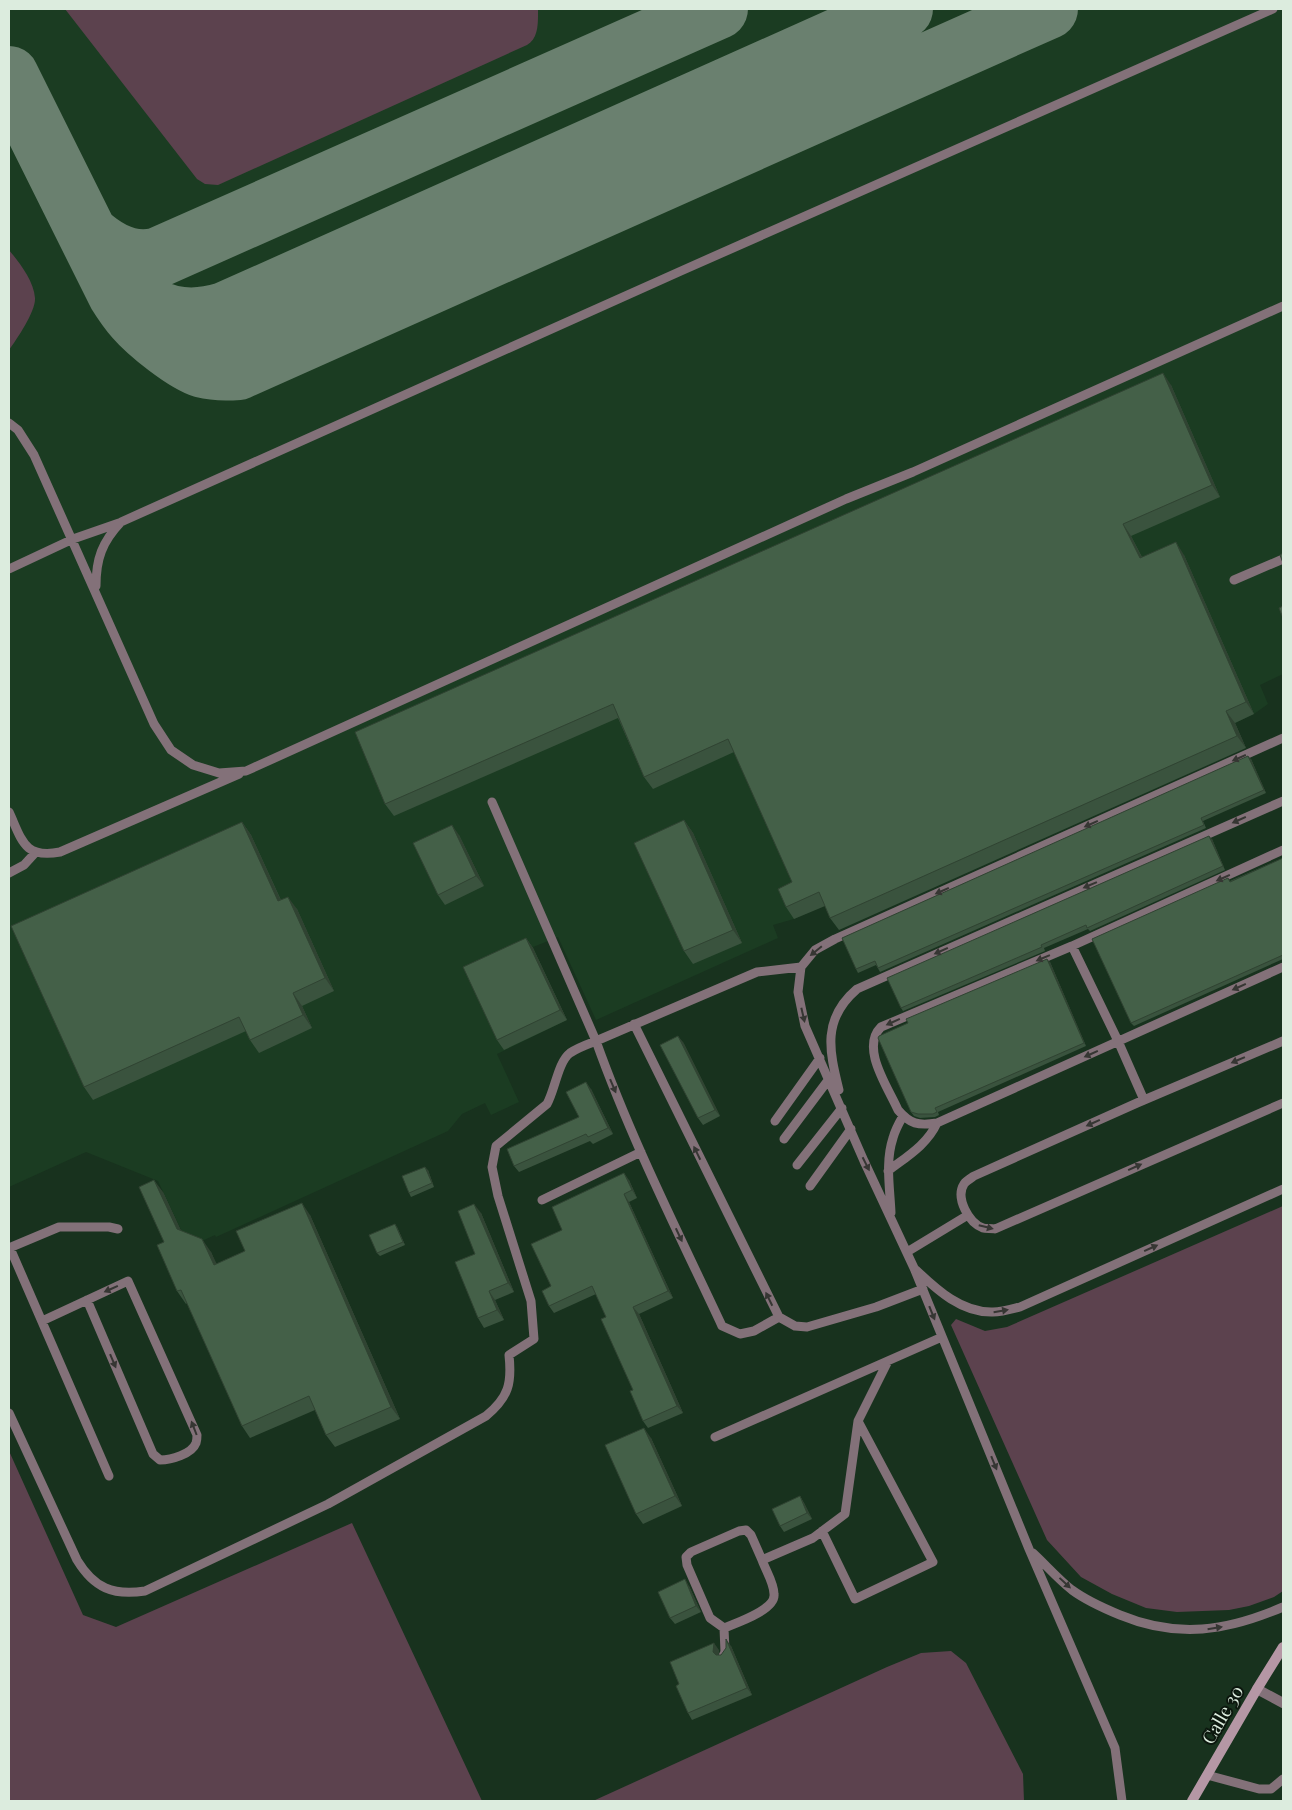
<svg xmlns="http://www.w3.org/2000/svg" width="1292" height="1810" viewBox="0 0 1292 1810" font-family="'Playfair Display',serif">
<style>
.built{fill:#1b3c22}
.green{fill:#5c424e}
.lines{fill:none;stroke-linecap:round;stroke-linejoin:round}
.taxiway{stroke:#6a806f;stroke-width:60}
.lane{stroke:#837179;stroke-width:9}
.street{stroke:#837179;stroke-width:10}
.secondary{stroke:#b597a5;stroke-width:10}
.wall{fill:#3a533e}
.shaded-wall{fill:#304332}
.building{fill:#446048;stroke:#304332}
.oneway{fill:#363633}
.labels{text-anchor:middle;stroke-width:4;stroke-linejoin:round;paint-order:stroke}
.street-label{font-size:18px;fill:#dcecde;stroke:#0c170e}
</style>
<rect width="100%" height="100%" fill="#18321e"/>
<path class="built" d="M 9,9 L 1283,9 L 1283,674 L 1260,685 L 1268,704 L 1254,714 L 1235,723 L 794,919 L 773,925 L 778,938 L 596,1020 L 558,937 L 533,947 L 567,1020 L 497,1054 L 519,1102 L 491,1115 L 485,1103 L 462,1114 L 448,1131 L 216,1237 L 215,1235 L 189,1247 L 158,1181 L 86,1152 L 9,1187 Z"/>
<path class="green" d="M 65,9 L 538,9 C 538,22 539,38 527,45 L 218,185 L 205,184 L 197,179 Z
M 9,250 C 19,262 34,281 35,298 C 36,311 17,339 9,350 Z
M 1283,1206 L 1283,1591 L 1274,1597 L 1249,1606 L 1229,1610 L 1177,1612 L 1146,1608 L 1112,1594 L 1081,1577 L 1047,1540 L 951,1325 L 956,1319 L 985,1331 L 1007,1327 Z
M 9,1451 L 83,1615 L 116,1627 L 352,1523 L 482,1801 L 9,1801 Z
M 951,1651 L 966,1663 L 1023,1774 L 1024,1801 L 593,1801 L 887,1667 L 921,1653 Z"/>
<g class="lines">
<path class="taxiway" d="M 9,76 L 117,293 C 122,301 128,310 135,318 C 148,333 184,362 203,368 C 215,371 227,371 238,370 L 1048,9
M 88,234 C 108,252 132,265 159,257 L 718,9
M 124,290 C 155,316 186,324 225,312 L 903,9"/>
<path class="lane" d="M 9,423 L 18,430 L 34,455 L 154,724 L 171,750 L 193,765 L 219,773 L 246,771 L 846,499 L 913,472 L 1283,306
M 9,569 L 73,539 L 119,523
M 1234,580 L 1283,559
M 96,586 C 96,559 102,542 121,522 L 681,271 L 1273,9
M 492,802 L 596,1041 L 757,972 L 801,967
M 9,812 C 22,840 24,859 60,852 L 239,774
M 1283,850 L 1072,946 L 881,1027 C 860,1048 888,1087 898,1110 C 910,1124 918,1126 937,1123 L 1283,967
M 9,873 L 24,865 L 35,853
M 1072,946 L 1118,1041 L 1144,1100
M 1283,1041 L 1137,1103 L 974,1176 C 971,1178 966,1181 964,1184 C 955,1198 969,1223 983,1228 C 986,1229 991,1228 995,1229 L 1283,1103
M 839,1090 C 829,1050 822,1019 857,989 L 1283,801
M 775,1121 L 820,1058
M 784,1139 L 829,1079
M 797,1165 L 842,1108
M 888,1171 C 906,1157 927,1145 937,1123
M 810,1186 L 851,1129
M 542,1200 L 641,1152
M 891,1213 C 890,1188 885,1162 893,1138 C 895,1130 899,1123 903,1116
M 9,1248 L 59,1227 L 109,1227 L 118,1229
M 10,1248 L 109,1476
M 907,1252 L 968,1215
M 916,1270 C 937,1290 962,1313 993,1312 C 1002,1312 1012,1309 1020,1307 L 1283,1189
M 779,1317 L 795,1326 L 807,1327 L 876,1307 L 923,1289
M 42,1321 L 128,1281 L 197,1435 C 197,1437 197,1440 196,1443 C 192,1454 171,1460 160,1460 L 153,1454 L 87,1300
M 9,1413 L 77,1560 C 94,1588 113,1596 145,1591 L 328,1504 L 486,1416 C 509,1397 512,1383 509,1355 L 534,1339 L 531,1301 L 498,1196 L 492,1167 L 496,1146 L 547,1104 C 555,1090 558,1062 570,1053 C 577,1048 588,1044 596,1041 C 631,1139 678,1232 722,1326 L 740,1334 L 754,1331 L 779,1317 L 634,1024
M 715,1437 L 942,1337
M 822,1531 L 855,1599 L 933,1562 L 858,1421
M 1033,1553 C 1046,1565 1058,1579 1072,1590 C 1087,1601 1103,1608 1120,1615 C 1178,1639 1227,1631 1283,1607
M 762,1560 L 751,1535 L 746,1530 L 739,1531 L 691,1552 L 686,1557 L 687,1565 L 710,1618 L 724,1628 C 736,1623 776,1610 774,1594 C 774,1583 766,1571 762,1560 L 813,1538 L 845,1514 L 858,1421 L 888,1361
M 723,1656 L 725,1652 L 724,1628
M 1207,1775 L 1259,1789 L 1271,1789 L 1283,1779
M 1122,1801 L 1115,1748 L 1029,1549 L 914,1268 L 864,1161 L 805,1026 L 798,992 L 801,967 L 815,950 L 835,939 L 1283,738"/>
<path class="street" d="M 1257,1689 L 1283,1703"/>
<path class="secondary" d="M 1192,1801 L 1257,1689 L 1283,1647"/>
</g>
<path class="wall" d="M 1171,385 L 1220,497 L 1131,536 L 1142,557 L 1184,555 L 1254,714 L 1235,723 L 1246,748 L 839,930 L 830,918 L 825,906 L 794,919 L 786,907 L 792,882 L 734,752 L 653,789 L 644,777 L 618,718 L 394,816 L 385,804 Z
M 1251,759 L 1266,793 L 1203,821 L 1206,828 L 880,972 L 876,965 L 858,973 L 856,969 Z
M 684,820 L 693,833 L 742,943 L 693,964 L 684,951 Z
M 242,822 L 251,835 L 281,900 L 297,909 L 334,991 L 302,1006 L 312,1028 L 259,1053 L 250,1040 L 246,1031 L 93,1100 L 84,1087 Z
M 459,835 L 484,886 L 445,905 L 438,895 Z
M 1212,839 L 1225,870 L 1090,931 L 1088,929 L 1044,948 L 1045,951 L 903,1011 L 901,1008 Z
M 1283,858 L 1283,959 L 1134,1026 L 1131,1023 L 1230,881 Z
M 526,938 L 533,948 L 567,1020 L 504,1050 L 497,1040 Z
M 1050,962 L 1086,1046 L 938,1112 L 939,1115 L 935,1117 L 920,1118 L 914,1116 L 911,1112 Z
M 683,1042 L 720,1116 L 703,1125 L 698,1118 Z
M 591,1089 L 613,1134 L 593,1144 L 590,1141 L 519,1172 L 514,1166 L 579,1117 Z
M 428,1170 L 434,1187 L 411,1197 L 409,1193 Z
M 629,1180 L 637,1198 L 629,1202 L 673,1298 L 639,1314 L 683,1413 L 648,1428 L 643,1421 L 633,1390 L 606,1317 L 596,1294 L 554,1313 L 549,1306 L 551,1286 L 562,1230 Z
M 163,1192 L 181,1231 L 211,1252 L 216,1264 L 245,1251 L 310,1215 L 400,1419 L 335,1447 L 326,1435 L 315,1410 L 250,1438 L 242,1426 L 187,1303 L 186,1304 L 177,1291 Z
M 481,1213 L 514,1292 L 495,1300 L 504,1320 L 484,1328 L 478,1318 L 475,1254 Z
M 397,1227 L 405,1245 L 380,1256 L 377,1253 Z
M 651,1438 L 682,1506 L 643,1524 L 636,1514 Z
M 800,1496 L 804,1503 L 812,1519 L 784,1532 L 780,1526 Z
M 689,1586 L 701,1612 L 675,1624 L 670,1618 Z
M 731,1646 L 752,1695 L 692,1720 L 688,1713 L 679,1684 L 719,1650 L 718,1655 L 721,1655 Z"/>
<path class="shaded-wall" d="M 1163,373 L 1171,385 L 1220,497 L 1212,485 Z
M 1123,524 L 1131,536 L 1148,570 L 1140,558 Z
M 1176,542 L 1184,555 L 1254,714 L 1246,702 Z
M 1226,711 L 1235,723 L 1246,748 L 1237,736 Z
M 1248,756 L 1251,759 L 1266,793 L 1264,790 Z
M 684,820 L 693,833 L 742,943 L 733,930 Z
M 242,822 L 251,835 L 287,914 L 278,901 Z
M 452,825 L 459,835 L 484,886 L 476,876 Z
M 1209,836 L 1212,839 L 1225,870 L 1223,866 Z
M 288,897 L 297,909 L 334,991 L 325,978 Z
M 526,938 L 533,948 L 567,1020 L 560,1010 Z
M 1047,959 L 1050,962 L 1086,1046 L 1084,1043 Z
M 293,993 L 302,1006 L 312,1028 L 303,1015 Z
M 678,1036 L 683,1042 L 720,1116 L 715,1110 Z
M 586,1082 L 591,1089 L 613,1134 L 608,1128 Z
M 425,1167 L 428,1170 L 434,1187 L 432,1183 Z
M 624,1173 L 629,1180 L 637,1198 L 632,1190 Z
M 154,1180 L 163,1192 L 186,1241 L 177,1229 Z
M 624,1194 L 629,1202 L 673,1298 L 668,1291 Z
M 302,1203 L 310,1215 L 400,1419 L 391,1407 Z
M 474,1204 L 481,1213 L 514,1292 L 508,1283 Z
M 395,1224 L 397,1227 L 405,1245 L 403,1242 Z
M 202,1239 L 211,1252 L 223,1277 L 214,1265 Z
M 489,1291 L 495,1300 L 504,1320 L 497,1310 Z
M 633,1307 L 639,1314 L 683,1413 L 677,1406 Z
M 644,1428 L 651,1438 L 682,1506 L 675,1496 Z
M 800,1496 L 804,1503 L 812,1519 L 807,1513 Z
M 685,1579 L 689,1586 L 701,1612 L 696,1606 Z
M 726,1639 L 731,1646 L 752,1695 L 747,1688 Z
M 714,1643 L 719,1650 L 718,1659 L 713,1652 Z"/>
<path class="building" d="M 1163,373 L 1212,485 L 1123,524 L 1140,558 L 1176,542 L 1246,702 L 1226,711 L 1237,736 L 830,918 L 819,892 L 786,907 L 778,889 L 792,882 L 728,739 L 644,777 L 613,704 L 385,804 L 355,732 Z
M 1283,553 L 1283,563 L 1280,555 Z
M 1283,606 L 1283,618 L 1279,608 Z
M 1248,756 L 1264,790 L 1201,818 L 1204,825 L 878,968 L 875,961 L 856,969 L 842,938 Z
M 684,820 L 733,930 L 684,951 L 634,843 Z
M 242,822 L 278,901 L 288,897 L 325,978 L 293,993 L 303,1015 L 250,1040 L 239,1017 L 84,1087 L 11,926 Z
M 452,825 L 476,876 L 438,895 L 413,843 Z
M 1209,836 L 1223,866 L 1087,928 L 1086,925 L 1041,945 L 1042,947 L 901,1008 L 887,978 Z
M 1283,858 L 1283,955 L 1131,1023 L 1092,939 L 1228,878 L 1230,882 Z
M 526,938 L 560,1010 L 497,1040 L 463,967 Z
M 1047,959 L 1084,1043 L 935,1108 L 937,1112 L 933,1114 L 918,1114 L 911,1112 L 878,1038 L 879,1036 L 908,1023 L 906,1019 Z
M 678,1036 L 715,1110 L 698,1118 L 660,1045 Z
M 586,1082 L 608,1128 L 588,1137 L 586,1134 L 514,1166 L 507,1149 L 579,1117 L 566,1092 Z
M 425,1167 L 432,1183 L 409,1193 L 402,1176 Z
M 624,1173 L 632,1190 L 624,1194 L 668,1291 L 633,1307 L 677,1406 L 643,1421 L 630,1391 L 633,1390 L 601,1319 L 606,1317 L 592,1286 L 549,1306 L 542,1291 L 551,1286 L 531,1244 L 562,1230 L 552,1207 Z
M 154,1180 L 177,1229 L 202,1239 L 214,1265 L 245,1251 L 236,1231 L 302,1203 L 391,1407 L 326,1435 L 309,1396 L 242,1426 L 181,1290 L 177,1291 L 157,1245 L 164,1242 L 139,1187 Z
M 474,1204 L 508,1283 L 489,1291 L 497,1310 L 478,1318 L 455,1262 L 475,1254 L 458,1211 Z
M 395,1224 L 403,1242 L 377,1253 L 369,1235 Z
M 644,1428 L 675,1496 L 636,1514 L 605,1445 Z
M 800,1496 L 807,1513 L 780,1526 L 772,1509 Z
M 685,1579 L 696,1606 L 670,1618 L 658,1592 Z
M 726,1639 L 747,1688 L 688,1713 L 676,1686 L 679,1684 L 670,1662 L 714,1643 L 713,1652 L 716,1655 L 721,1655 L 726,1648 Z"/>
<defs><path id="oneway-solid" d="M-6-.8H1V-3.2L6.5 0L1 3.2V.8H-6Z" transform="scale(1.25)"/></defs>
<g class="oneway">
<use href="#oneway-solid" transform="translate(1239 758) rotate(156)"/>
<use href="#oneway-solid" transform="translate(1239 820) rotate(156)"/>
<use href="#oneway-solid" transform="translate(1091 824) rotate(156)"/>
<use href="#oneway-solid" transform="translate(1223 878) rotate(156)"/>
<use href="#oneway-solid" transform="translate(1090 885) rotate(157)"/>
<use href="#oneway-solid" transform="translate(942 891) rotate(156)"/>
<use href="#oneway-solid" transform="translate(816 951) rotate(141)"/>
<use href="#oneway-solid" transform="translate(941 951) rotate(156)"/>
<use href="#oneway-solid" transform="translate(1043 958) rotate(157)"/>
<use href="#oneway-solid" transform="translate(1239 987) rotate(156)"/>
<use href="#oneway-solid" transform="translate(803 1015) rotate(77)"/>
<use href="#oneway-solid" transform="translate(893 1022) rotate(156)"/>
<use href="#oneway-solid" transform="translate(1091 1054) rotate(156)"/>
<use href="#oneway-solid" transform="translate(1238 1060) rotate(157)"/>
<use href="#oneway-solid" transform="translate(613 1086) rotate(67)"/>
<use href="#oneway-solid" transform="translate(1093 1123) rotate(156)"/>
<use href="#oneway-solid" transform="translate(697 1153) rotate(-116)"/>
<use href="#oneway-solid" transform="translate(866 1164) rotate(63)"/>
<use href="#oneway-solid" transform="translate(1135 1167) rotate(-24)"/>
<use href="#oneway-solid" transform="translate(986 1227) rotate(14)"/>
<use href="#oneway-solid" transform="translate(679 1235) rotate(65)"/>
<use href="#oneway-solid" transform="translate(1151 1248) rotate(-24)"/>
<use href="#oneway-solid" transform="translate(111 1289) rotate(156)"/>
<use href="#oneway-solid" transform="translate(769 1299) rotate(-116)"/>
<use href="#oneway-solid" transform="translate(1001 1311) rotate(-10)"/>
<use href="#oneway-solid" transform="translate(932 1313) rotate(68)"/>
<use href="#oneway-solid" transform="translate(113 1361) rotate(67)"/>
<use href="#oneway-solid" transform="translate(194 1428) rotate(-111)"/>
<use href="#oneway-solid" transform="translate(994 1463) rotate(68)"/>
<use href="#oneway-solid" transform="translate(1065 1583) rotate(43)"/>
<use href="#oneway-solid" transform="translate(1215 1628) rotate(-9)"/>
</g>
<g class="labels">
<g class="street-label">
<text transform="translate(1223 1715) rotate(-60)" y="6">Calle 30</text>
</g>
</g>
<rect width="1292" height="1810" fill="none" stroke="#dcecde" stroke-width="20"/>
</svg>
